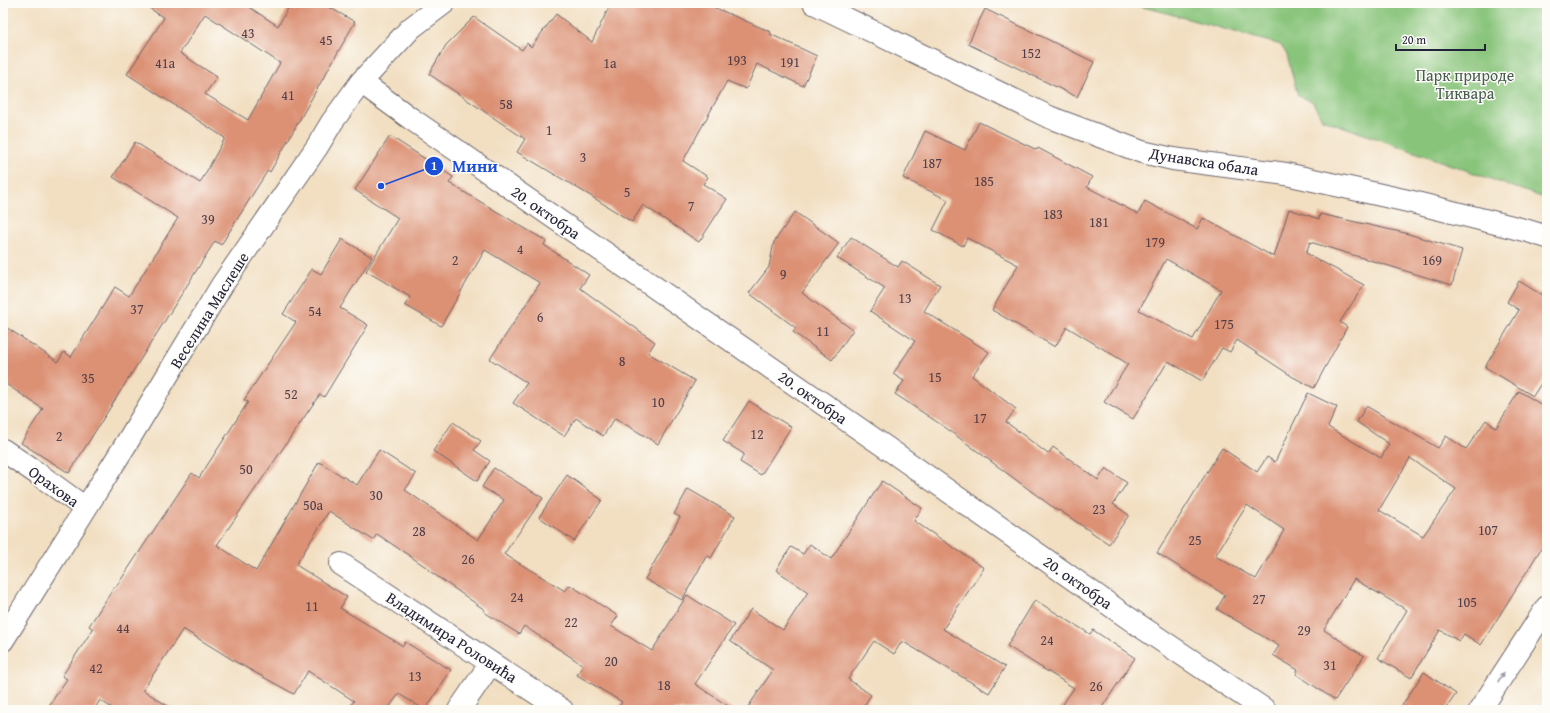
<svg xmlns="http://www.w3.org/2000/svg" width="1550" height="713" viewBox="0 0 1550 713" font-family="'Gentium Book Plus',serif">
<style>
.green{fill:#88c47a;stroke:#55735a}
.building{fill:#dc9174;fill-rule:evenodd}
.lines{fill:none;stroke-linecap:round;stroke-linejoin:round}
.street-casing{stroke:#6b646a;stroke-width:24}
.street{stroke:#fff;stroke-width:22}
.oneway{fill:#9c9ca7}
.labels{text-anchor:middle;stroke-width:3;stroke-linejoin:round;paint-order:stroke}
.number-label{font-size:14px;fill:#503e49}
.park-label{font-size:16px;fill:#465b51;stroke:#fdfcf7}
.street-label{font-size:16px;fill:#22223b;stroke:#fdfcf7}
.leader{fill:none;stroke:#1d4ed8;stroke-width:1.5}
.callout-dot{fill:#1d4ed8;stroke:#fdfcf7;stroke-width:1.5}
.mark-label{font-size:12px;text-anchor:middle;font-weight:bold;fill:#fff}
.callout-label{font-size:17px;text-anchor:middle;font-weight:bold;fill:#1d4ed8;stroke:#fdfcf7;stroke-width:3;stroke-linejoin:round;paint-order:stroke}
</style>
<rect width="100%" height="100%" fill="#fdfcf7"/>
<filter id="ink" filterUnits="userSpaceOnUse"><feTurbulence type="fractalNoise" baseFrequency=".025" numOctaves="2"/><feDisplacementMap in="SourceGraphic" scale="8" xChannelSelector="R" yChannelSelector="G"/><feConvolveMatrix kernelMatrix="1 2 1 2 8 2 1 2 1" color-interpolation-filters="sRGB"/></filter>
<filter id="wash" filterUnits="userSpaceOnUse"><feTurbulence type="fractalNoise" baseFrequency=".012" numOctaves="4" result="noise"/><feDisplacementMap in="SourceGraphic" scale="16" xChannelSelector="R" yChannelSelector="G"/><feGaussianBlur stdDeviation="0.9" result="paint"/><feColorMatrix in="noise" values="0 0 0 0 0 0 0 0 0 0 0 0 0 0 0 0 0 1.4 0 .05"/><feComposite in="paint" operator="in"/></filter>
<g filter="url(#wash)">
<rect width="100%" height="100%" fill="#f2dfc2"/>
<path class="green" d="M 1125,3 L 1547,3 L 1547,199 L 1322,119 L 1312,101 L 1298,96 L 1287,55 L 1281,45 L 1156,10 Z"/>
<g id="blocks">
<path class="building" d="M 142,3 L 243,3 L 278,26 L 291,3 L 322,3 L 355,22 L 270,172 L 268,170 L 221,245 L 215,241 L 69,473 L 21,443 L 43,409 L 3,382 L 3,325 L 58,362 L 64,352 L 71,357 L 115,287 L 129,296 L 178,218 L 113,177 L 135,142 L 200,183 L 225,138 L 127,74 L 164,18 ZM 205,14 L 280,63 L 248,120 L 205,94 L 217,77 L 180,53 Z
M 611,3 L 704,3 L 771,32 L 770,34 L 817,56 L 803,86 L 757,64 L 746,89 L 727,81 L 683,161 L 708,177 L 703,184 L 727,199 L 699,242 L 643,205 L 632,222 L 594,198 L 517,152 L 525,139 L 429,74 L 446,45 L 474,17 L 522,50 L 527,43 L 531,47 L 556,14 L 592,42 Z
M 985,9 L 1094,62 L 1077,97 L 968,44 Z
M 979,122 L 1037,150 L 1038,148 L 1092,177 L 1087,187 L 1138,214 L 1145,201 L 1197,229 L 1203,218 L 1274,257 L 1289,209 L 1319,219 L 1320,214 L 1405,233 L 1462,250 L 1452,285 L 1310,242 L 1306,253 L 1364,285 L 1340,322 L 1347,327 L 1314,388 L 1293,377 L 1237,340 L 1230,352 L 1222,348 L 1202,381 L 1168,361 L 1133,419 L 1104,402 L 1128,364 L 1067,327 L 1055,347 L 992,310 L 1018,265 L 967,238 L 963,246 L 933,230 L 948,200 L 903,178 L 925,131 L 965,150 ZM 1166,259 L 1221,290 L 1193,339 L 1139,310 Z
M 390,136 L 453,177 L 449,183 L 546,241 L 544,245 L 589,275 L 580,288 L 655,342 L 648,353 L 695,381 L 658,444 L 615,418 L 603,436 L 576,418 L 564,436 L 513,403 L 527,383 L 490,359 L 540,283 L 485,250 L 441,326 L 405,305 L 410,297 L 366,271 L 398,218 L 355,190 Z
M 795,212 L 839,243 L 802,293 L 853,330 L 832,360 L 793,332 L 796,328 L 749,293 L 769,267 L 774,242 Z
M 851,237 L 898,267 L 902,261 L 940,285 L 924,311 L 989,352 L 972,376 L 1016,409 L 1006,422 L 1048,454 L 1053,447 L 1098,480 L 1106,468 L 1127,483 L 1113,504 L 1129,515 L 1109,544 L 1059,510 L 1058,511 L 946,428 L 895,394 L 904,381 L 893,374 L 915,341 L 870,311 L 885,288 L 837,258 Z
M 342,239 L 372,257 L 340,308 L 368,325 L 324,397 L 320,394 L 217,545 L 256,571 L 319,462 L 357,485 L 379,450 L 416,474 L 405,490 L 478,540 L 504,500 L 482,487 L 494,468 L 543,498 L 504,554 L 565,591 L 570,585 L 618,616 L 611,626 L 652,651 L 687,595 L 734,625 L 695,684 L 734,710 L 617,710 L 622,702 L 577,675 L 583,665 L 524,626 L 519,634 L 484,612 L 485,610 L 428,570 L 429,569 L 377,534 L 373,540 L 329,511 L 296,565 L 347,597 L 340,608 L 403,646 L 405,642 L 451,670 L 425,710 L 399,694 L 387,710 L 347,710 L 354,701 L 308,671 L 294,694 L 236,662 L 183,629 L 143,690 L 174,710 L 115,710 L 100,700 L 94,710 L 46,710 L 67,679 L 62,676 L 93,629 L 89,626 L 115,586 L 116,587 L 192,473 L 199,478 L 248,402 L 244,400 L 296,322 L 283,314 L 312,269 L 321,274 Z
M 1519,281 L 1547,298 L 1547,374 L 1533,396 L 1485,367 L 1519,310 L 1507,302 Z
M 1519,391 L 1547,408 L 1547,539 L 1481,645 L 1464,634 L 1459,641 L 1440,630 L 1411,678 L 1378,658 L 1407,610 L 1354,579 L 1324,630 L 1364,656 L 1335,700 L 1296,674 L 1298,670 L 1273,655 L 1279,646 L 1217,609 L 1225,595 L 1157,553 L 1222,448 L 1257,472 L 1267,457 L 1275,462 L 1308,393 L 1337,407 L 1328,427 L 1381,458 L 1389,444 L 1357,422 L 1366,406 L 1438,448 L 1446,436 L 1466,449 L 1486,420 L 1496,428 ZM 1410,458 L 1456,489 L 1423,536 L 1379,510 ZM 1247,505 L 1284,530 L 1256,579 L 1215,556 Z
M 749,401 L 791,427 L 761,475 L 740,462 L 744,454 L 723,441 Z
M 453,422 L 481,441 L 474,450 L 490,461 L 477,481 L 433,451 Z
M 567,475 L 602,500 L 574,541 L 539,517 Z
M 882,481 L 922,508 L 914,521 L 984,568 L 943,629 L 1005,667 L 989,693 L 902,641 L 894,654 L 874,641 L 848,679 L 871,695 L 861,710 L 746,710 L 773,670 L 730,641 L 751,609 L 783,630 L 808,592 L 776,570 L 791,547 L 803,554 L 810,544 L 831,559 Z
M 688,489 L 735,516 L 711,558 L 707,555 L 682,600 L 645,579 L 680,517 L 674,514 Z
M 1035,600 L 1090,634 L 1093,630 L 1135,658 L 1100,710 L 1059,710 L 1074,688 L 1007,646 Z
M 1424,672 L 1456,694 L 1445,710 L 1399,710 Z"/>
</g>
</g>
<g filter="url(#ink)">
<use href="#blocks" fill-opacity="0" stroke="#6b646a" stroke-width="1"/>
<g class="lines">
<g class="street-casing">
<path id="street" d="M 814,3 L 1049,117 L 1142,152 L 1173,159 L 1286,174 L 1408,201 L 1528,231 L 1547,237
M 361,82 L 410,118 L 897,455 L 1137,624 L 1265,710
M 3,450 L 41,476 L 85,508
M 341,564 L 562,710
M 3,640 L 126,444 L 222,285 L 317,147 L 332,122 L 361,82 L 411,28 L 444,3
M 459,710 L 491,663
M 1480,710 L 1547,607"/>
</g>
<use href="#street" class="street"/>
</g>
<defs><path id="oneway-solid" d="M-6-.8H1V-3.2L6.5 0L1 3.2V.8H-6Z"/></defs>
<use class="oneway" href="#oneway-solid" transform="translate(1501 677) rotate(-57)"/>
</g>
<g class="labels">
<g class="number-label">
<text x="248" y="38">43</text>
<text x="326" y="45">45</text>
<text x="1031" y="58">152</text>
<text x="737" y="65">193</text>
<text x="790" y="67">191</text>
<text x="165" y="68">41a</text>
<text x="610" y="68">1a</text>
<text x="288" y="100">41</text>
<text x="506" y="109">58</text>
<text x="549" y="135">1</text>
<text x="583" y="162">3</text>
<text x="932" y="168">187</text>
<text x="984" y="186">185</text>
<text x="627" y="197">5</text>
<text x="691" y="211">7</text>
<text x="1053" y="219">183</text>
<text x="208" y="224">39</text>
<text x="1099" y="227">181</text>
<text x="1155" y="247">179</text>
<text x="520" y="254">4</text>
<text x="455" y="265">2</text>
<text x="1432" y="265">169</text>
<text x="783" y="279">9</text>
<text x="905" y="303">13</text>
<text x="137" y="314">37</text>
<text x="315" y="316">54</text>
<text x="540" y="322">6</text>
<text x="1224" y="329">175</text>
<text x="823" y="336">11</text>
<text x="622" y="366">8</text>
<text x="935" y="382">15</text>
<text x="88" y="383">35</text>
<text x="291" y="399">52</text>
<text x="658" y="407">10</text>
<text x="980" y="423">17</text>
<text x="757" y="439">12</text>
<text x="59" y="441">2</text>
<text x="246" y="474">50</text>
<text x="376" y="500">30</text>
<text x="313" y="510">50a</text>
<text x="1099" y="514">23</text>
<text x="1488" y="535">107</text>
<text x="419" y="536">28</text>
<text x="1195" y="545">25</text>
<text x="468" y="564">26</text>
<text x="517" y="602">24</text>
<text x="1259" y="604">27</text>
<text x="1467" y="607">105</text>
<text x="312" y="611">11</text>
<text x="571" y="627">22</text>
<text x="123" y="633">44</text>
<text x="1304" y="635">29</text>
<text x="1047" y="645">24</text>
<text x="611" y="666">20</text>
<text x="1330" y="670">31</text>
<text x="96" y="673">42</text>
<text x="415" y="681">13</text>
<text x="664" y="690">18</text>
<text x="1096" y="691">26</text>
</g>
<g class="park-label">
<text x="1465" y="81">Парк природе<tspan x="1465" dy="18">Тиквара</tspan></text>
</g>
<g class="street-label">
<text transform="translate(1204 161) rotate(9)" y="6">Дунавска обала</text>
<text transform="translate(546 212) rotate(35)" y="6">20. октобра</text>
<text transform="translate(209 310) rotate(-58)" y="6">Веселина Маслеше</text>
<text transform="translate(813 397) rotate(35)" y="6">20. октобра</text>
<text transform="translate(54 486) rotate(36)" y="6">Орахова</text>
<text transform="translate(1078 582) rotate(35)" y="6">20. октобра</text>
<text transform="translate(452 637) rotate(33)" y="6">Владимира Роловића</text>
</g>
</g>
<path class="leader" d="M381 186L434 166"/>
<g class="callout-dot">
<circle cx="381" cy="186" r="4"/>
<circle cx="434" cy="166" r="10"/>
</g>
<g class="mark-label">
<text x="434" y="170">1</text>
</g>
<g class="callout-label">
<text x="475" y="172">Мини</text>
</g>
<rect width="1550" height="713" fill="none" stroke="#fdfcf7" stroke-width="16"/>
<path d="M1396 44v6h89v-6" fill="none" stroke="#22223b" stroke-width="2"/>
<text x="1402" y="44" font-size="12" fill="#22223b" stroke="#fdfcf7" stroke-width="3" paint-order="stroke">20 m</text>
</svg>
